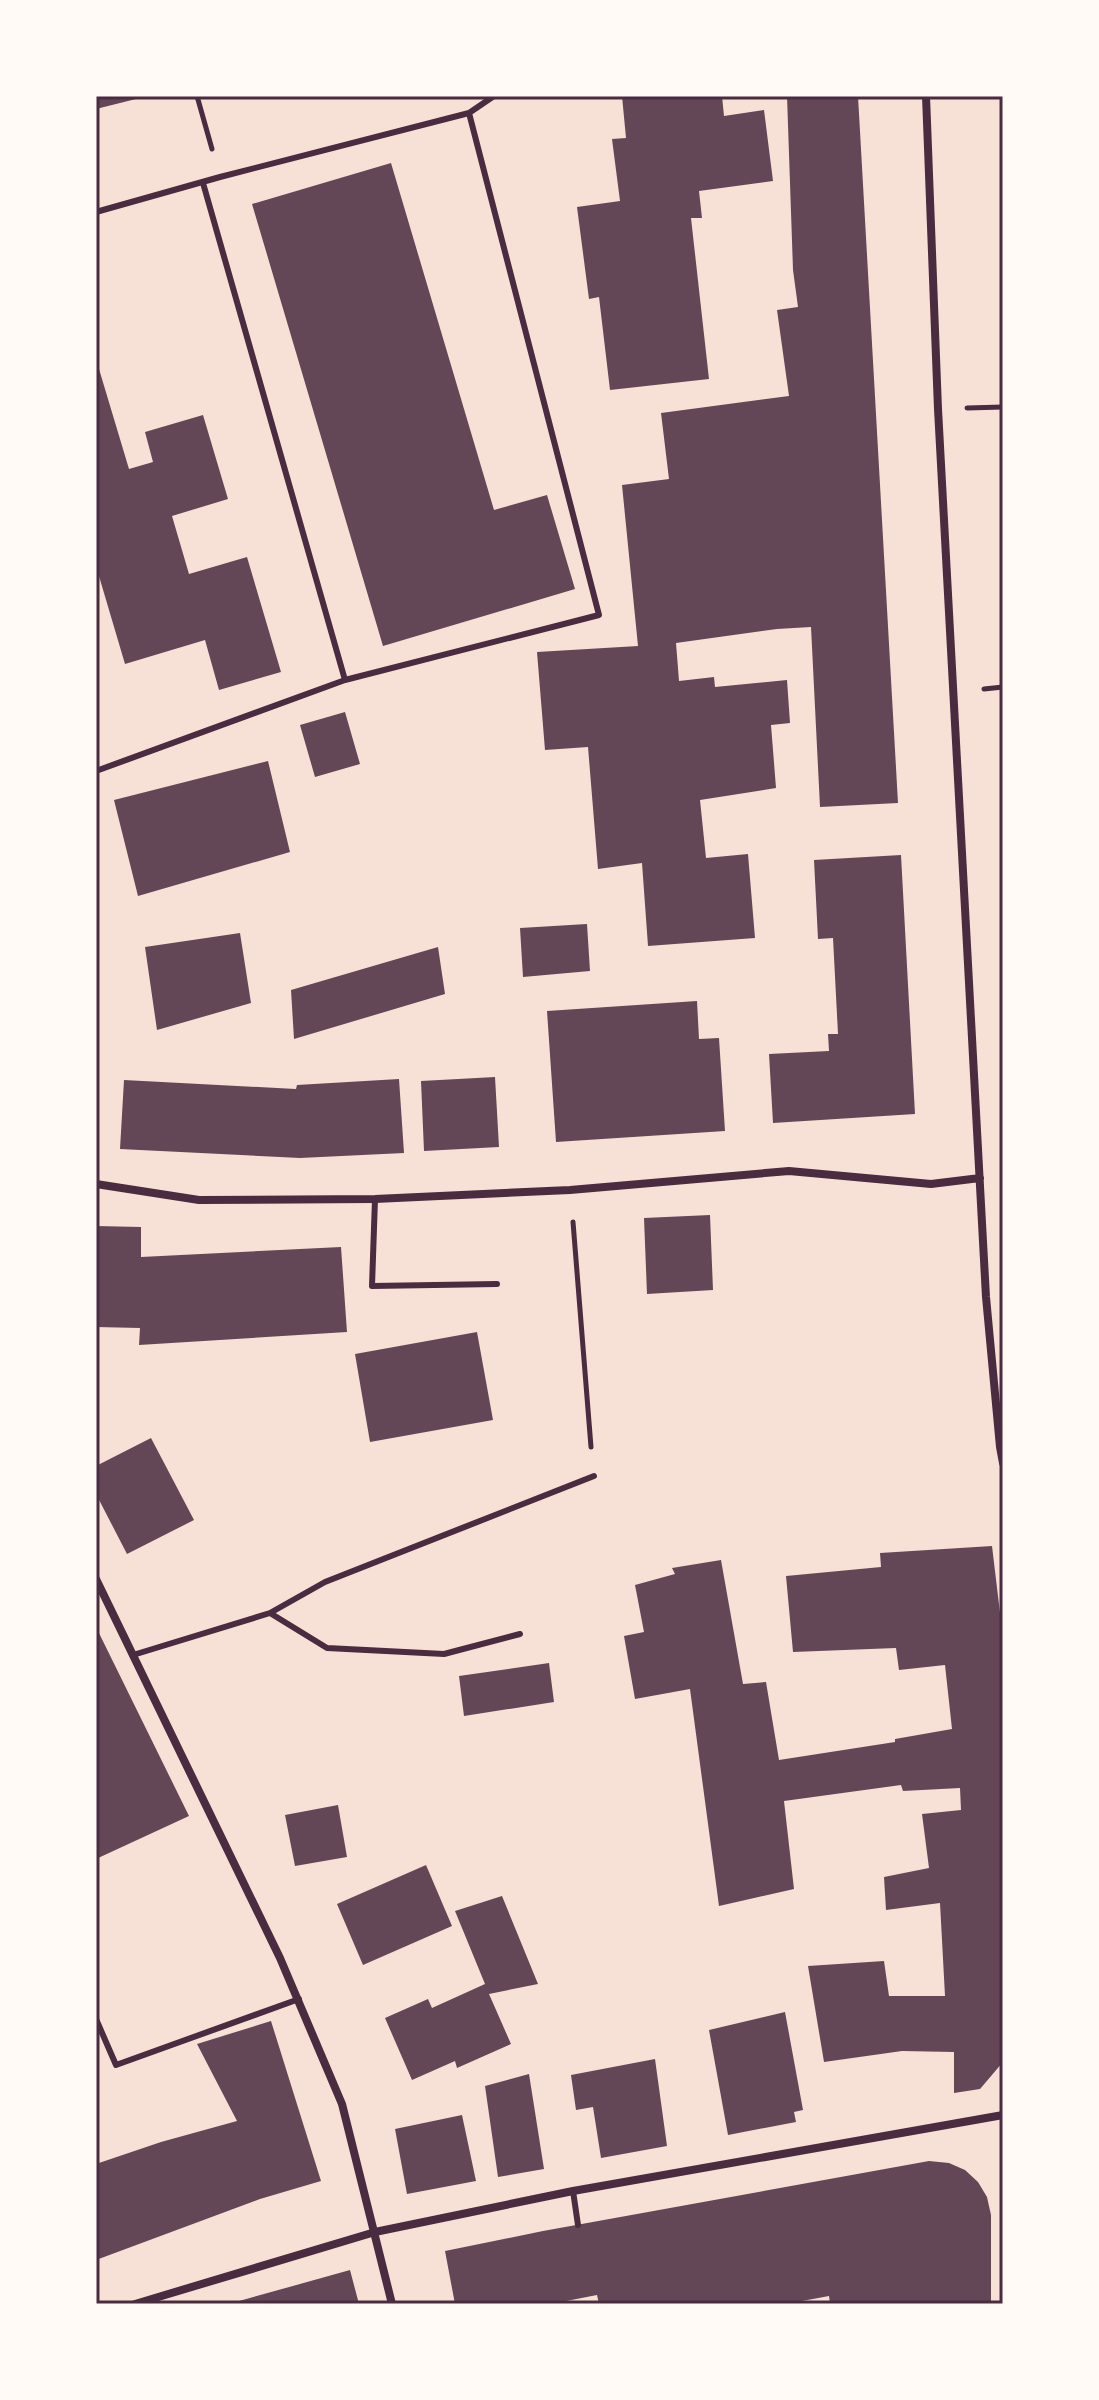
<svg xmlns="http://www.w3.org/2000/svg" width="1099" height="2400" viewBox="0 0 1099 2400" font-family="Figtree,sans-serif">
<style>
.building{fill:#644757}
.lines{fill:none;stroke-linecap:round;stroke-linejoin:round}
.path{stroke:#4a2c40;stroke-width:5}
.service{stroke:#4a2c40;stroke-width:6}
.minor{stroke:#4a2c40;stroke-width:8}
.neatline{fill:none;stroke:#4a2c40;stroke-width:3}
</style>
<rect width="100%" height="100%" fill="#f7e1d7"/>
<path class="building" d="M 96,96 L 135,96 L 136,99 L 96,109 Z
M 622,96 L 722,96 L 724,116 L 764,110 L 773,181 L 699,191 L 702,218 L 691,218 L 709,379 L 610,390 L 599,297 L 589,299 L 577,207 L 620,201 L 612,139 L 626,138 Z
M 787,96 L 858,96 L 898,803 L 820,807 L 811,627 L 777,629 L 676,643 L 679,681 L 714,677 L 715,687 L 787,680 L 790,723 L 771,725 L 776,788 L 700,800 L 706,858 L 748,854 L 755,938 L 648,946 L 642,863 L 598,869 L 588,747 L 545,750 L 537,652 L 638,646 L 622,485 L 669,479 L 661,413 L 789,396 L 777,310 L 798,307 L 793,270 Z
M 391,163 L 494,510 L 547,495 L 575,589 L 383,646 L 252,204 Z
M 96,359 L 129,469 L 153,462 L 145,432 L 203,415 L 228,499 L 172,516 L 189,574 L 247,557 L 281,672 L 219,690 L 205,640 L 125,664 L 96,566 Z
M 345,712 L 360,764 L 315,777 L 300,725 Z
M 268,761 L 290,852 L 138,896 L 114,800 Z
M 901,855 L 915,1114 L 773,1123 L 769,1054 L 829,1051 L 828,1034 L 838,1034 L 833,938 L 818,939 L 814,860 Z
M 587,924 L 590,971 L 523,977 L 520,928 Z
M 240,933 L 251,1003 L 157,1030 L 145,947 Z
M 438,947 L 445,994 L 294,1039 L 291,990 Z
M 697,1001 L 699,1039 L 719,1038 L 725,1131 L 556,1142 L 547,1011 Z
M 495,1077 L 499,1147 L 424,1151 L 421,1081 Z
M 399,1079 L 404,1153 L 300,1158 L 120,1149 L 124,1080 L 296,1089 L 297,1085 Z
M 710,1215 L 713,1290 L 647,1294 L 644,1218 Z
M 96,1226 L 141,1227 L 141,1257 L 341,1247 L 347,1332 L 139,1345 L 140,1328 L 96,1327 Z
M 477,1332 L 493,1420 L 370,1442 L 355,1354 Z
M 151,1438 L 194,1520 L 127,1554 L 96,1494 L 96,1466 Z
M 992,1546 L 1003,1638 L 1003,2062 L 980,2089 L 954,2093 L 954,2052 L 902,2051 L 824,2062 L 808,1966 L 884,1961 L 889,1996 L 945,1996 L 940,1903 L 886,1910 L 884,1877 L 929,1868 L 922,1814 L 961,1810 L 960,1788 L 903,1791 L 901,1785 L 784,1801 L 794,1889 L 719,1906 L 690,1689 L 635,1699 L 624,1636 L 644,1632 L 635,1585 L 675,1574 L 672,1568 L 721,1560 L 743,1684 L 766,1682 L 779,1760 L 895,1742 L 895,1739 L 952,1729 L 945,1665 L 899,1670 L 896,1648 L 793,1652 L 786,1576 L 881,1567 L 880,1553 Z
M 96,1627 L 189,1816 L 96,1859 Z
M 549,1663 L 554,1702 L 464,1716 L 459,1676 Z
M 338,1805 L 347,1857 L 295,1866 L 285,1815 Z
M 426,1865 L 452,1926 L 363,1965 L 337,1904 Z
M 502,1896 L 538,1984 L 489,1994 L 511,2044 L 457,2068 L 455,2061 L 412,2080 L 385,2018 L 428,1999 L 432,2008 L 485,1984 L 455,1911 Z
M 785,2012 L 803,2110 L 794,2112 L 796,2122 L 728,2135 L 709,2030 Z
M 271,2021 L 321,2181 L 260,2199 L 96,2260 L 96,2164 L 161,2142 L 237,2121 L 197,2044 Z
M 655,2059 L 667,2146 L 601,2158 L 593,2107 L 576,2110 L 571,2075 Z
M 529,2074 L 544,2169 L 498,2177 L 485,2086 Z
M 462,2115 L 476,2181 L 407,2194 L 395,2129 Z
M 929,2161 L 949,2163 L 965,2170 L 978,2182 L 987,2197 L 991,2215 L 991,2304 L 830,2304 L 829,2296 L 786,2304 L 599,2304 L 597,2295 L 556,2303 L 555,2301 L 535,2304 L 455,2304 L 445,2251 L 543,2231 Z
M 350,2270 L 359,2304 L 232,2304 L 232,2303 Z"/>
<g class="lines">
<path class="path" d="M 197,96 L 212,149
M 967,408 L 1003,407
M 984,689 L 1003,687
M 573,1222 L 591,1447"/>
<path class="service" d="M 96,212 L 220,177 L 469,113 L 494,96
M 345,680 L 599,615 L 469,113
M 96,771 L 345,680 L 203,183
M 375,1199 L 372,1286 L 497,1284
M 270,1613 L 325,1582 L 594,1476
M 133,1655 L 270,1613 L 327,1648 L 444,1654 L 520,1634
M 96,2019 L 116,2065 L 299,1999
M 573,2191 L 578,2225"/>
<path class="minor" d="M 926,96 L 938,409 L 986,1297 L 1000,1447 L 1003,1463
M 96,1184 L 199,1200 L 375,1199 L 570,1190 L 789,1171 L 931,1184 L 980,1178
M 96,1579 L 280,1958 L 342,2104 L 392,2304
M 135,2304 L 375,2232 L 573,2191 L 1003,2115"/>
</g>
<rect width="1099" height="2400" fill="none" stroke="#fffaf5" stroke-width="196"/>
<rect x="98" y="98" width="903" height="2204" class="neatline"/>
</svg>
